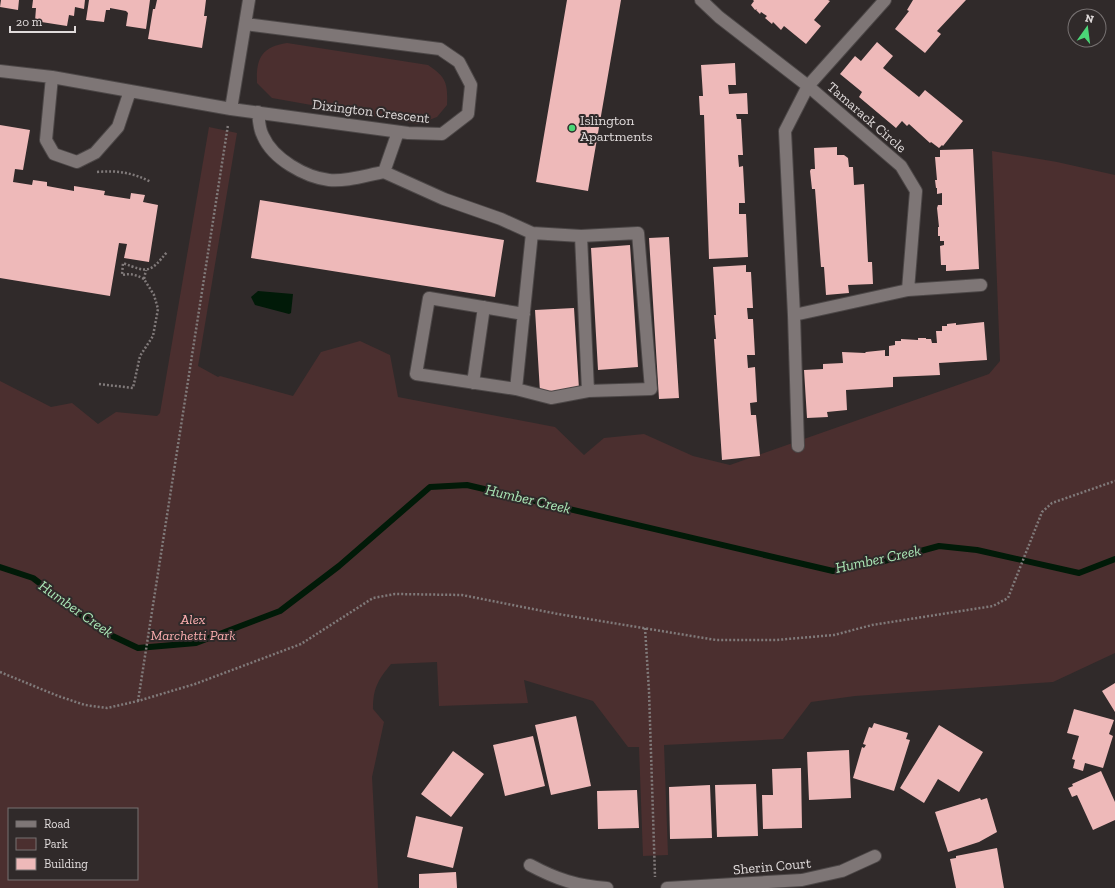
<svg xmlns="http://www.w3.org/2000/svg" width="1115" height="888" viewBox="0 0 1115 888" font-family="'Zilla Slab',serif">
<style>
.green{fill:#4b2f2f;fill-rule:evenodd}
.water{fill:#011a08}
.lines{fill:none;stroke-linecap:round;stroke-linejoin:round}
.stream{stroke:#011a08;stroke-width:6}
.building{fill:#eeb9b9}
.minor-casing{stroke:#4c4747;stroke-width:14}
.path{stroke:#807a7a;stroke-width:2.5;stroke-dasharray:2 2;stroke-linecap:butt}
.minor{stroke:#7e7676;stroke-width:12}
.poi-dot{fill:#4bd677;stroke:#302a2a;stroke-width:1.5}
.labels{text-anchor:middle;stroke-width:4;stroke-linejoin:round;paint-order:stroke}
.street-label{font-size:14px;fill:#e0dbdb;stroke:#302a2a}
.poi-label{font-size:14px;fill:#e0dbdb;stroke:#302a2a;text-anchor:start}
.park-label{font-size:14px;font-style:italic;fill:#faadae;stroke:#302a2a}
.water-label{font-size:15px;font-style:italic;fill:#abe8b7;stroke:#302a2a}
</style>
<rect width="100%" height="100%" fill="#302a2a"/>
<path class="green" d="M 287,43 L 428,65 C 446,77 448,83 447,105 L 437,117 L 418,124 L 272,98 L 257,83 C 256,59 261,47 287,43 Z
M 209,127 L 237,133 L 198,366 L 218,377 L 220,376 L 293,396 L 321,352 L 360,341 L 390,355 L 398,397 L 555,427 L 584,455 L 604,438 L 644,434 L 693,456 L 730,465 L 989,374 L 1000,361 L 992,151 L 1057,162 L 1115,175 L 1115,653 L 1053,682 L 855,696 L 811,702 L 783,739 L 664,745 L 668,855 L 643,856 L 639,747 L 628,747 L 593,701 L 524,680 L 528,703 L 439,706 L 437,662 L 391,664 C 378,680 373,688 373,709 L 384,722 L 372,777 L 378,888 L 0,888 L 0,381 L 51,407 L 72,403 L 98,424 L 116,412 L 157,416 L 160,413 ZM 9,809 L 137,809 L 137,879 L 9,879 Z"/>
<path class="water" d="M 258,291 L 293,294 L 291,313 L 289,314 L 255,305 L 251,297 Z"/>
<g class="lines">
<path class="stream" d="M 0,567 L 33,578 L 102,631 L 138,648 L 196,643 L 280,611 L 339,566 L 430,487 L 467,485 L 833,571 L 884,561 L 939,546 L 977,550 L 1079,573 L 1115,559"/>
</g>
<path class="building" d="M 1,0 L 19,0 L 18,10 L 0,7 Z
M 33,0 L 85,0 L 84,9 L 75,7 L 74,16 L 69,15 L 67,26 L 35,21 L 36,8 L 32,8 Z
M 89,0 L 150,0 L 146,29 L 126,26 L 128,13 L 126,11 L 110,8 L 110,10 L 106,10 L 104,22 L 86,20 Z
M 157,0 L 206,0 L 204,16 L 207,16 L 202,48 L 148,39 L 153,9 L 155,9 Z
M 567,0 L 621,0 L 588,191 L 536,182 Z
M 753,0 L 828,0 L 830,1 L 814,20 L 821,26 L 806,44 L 784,26 L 781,30 L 773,22 L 772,24 L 765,18 L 767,16 L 761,12 L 760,14 L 756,10 L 757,9 L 755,10 L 751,5 L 754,1 Z
M 913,0 L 966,0 L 937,31 L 941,34 L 925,53 L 895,29 L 909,11 L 907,10 Z
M 877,42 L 893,56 L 883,68 L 919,97 L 925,90 L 963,121 L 943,146 L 942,145 L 939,148 L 931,142 L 930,143 L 909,124 L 907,126 L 902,121 L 896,128 L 859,97 L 862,92 L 840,74 L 855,56 L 861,61 Z
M 735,63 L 736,85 L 728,85 L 729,94 L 747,93 L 748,114 L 736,114 L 737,119 L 741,119 L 743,155 L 738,155 L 739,167 L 743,166 L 745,203 L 739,203 L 739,214 L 746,214 L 748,257 L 709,259 L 704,115 L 700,115 L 699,96 L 703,96 L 701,65 Z
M 0,125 L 30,130 L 23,170 L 15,169 L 13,182 L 32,185 L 33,180 L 47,182 L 47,186 L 74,191 L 74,186 L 105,191 L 104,195 L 130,199 L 131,193 L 145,195 L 143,202 L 158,205 L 149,262 L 124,258 L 127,244 L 119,243 L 110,296 L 0,278 Z
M 837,147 L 837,155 L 844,155 L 848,158 L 849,167 L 853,167 L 854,185 L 864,184 L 868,262 L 872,262 L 873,284 L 848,285 L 849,293 L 826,295 L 824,267 L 821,267 L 815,189 L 812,189 L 810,171 L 811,169 L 815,169 L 814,148 Z
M 973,149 L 979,269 L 946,271 L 946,265 L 941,265 L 940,246 L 944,245 L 944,241 L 940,241 L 940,236 L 938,236 L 938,227 L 939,227 L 937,208 L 938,205 L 942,205 L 942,193 L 937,194 L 937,188 L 936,188 L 935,180 L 937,180 L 935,157 L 940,157 L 940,150 Z
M 260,200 L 504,240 L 495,297 L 251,258 Z
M 669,237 L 679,398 L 659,399 L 649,238 Z
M 630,245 L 638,367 L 598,370 L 591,248 Z
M 746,265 L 746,272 L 751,272 L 753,308 L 747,308 L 748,319 L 753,319 L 755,355 L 747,355 L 748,368 L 755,367 L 757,402 L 750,403 L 751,415 L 756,415 L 760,456 L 722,460 L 714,339 L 716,339 L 714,315 L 716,315 L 713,267 Z
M 574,308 L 579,389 L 540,392 L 535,310 Z
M 984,322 L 987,360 L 939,363 L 940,375 L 893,377 L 893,387 L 846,390 L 847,410 L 827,412 L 828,417 L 807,418 L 804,370 L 823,369 L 823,364 L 843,363 L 842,352 L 865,353 L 866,352 L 885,350 L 885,356 L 889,356 L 889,346 L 895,345 L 895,341 L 901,341 L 901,339 L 918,340 L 918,338 L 926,338 L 926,339 L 931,339 L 932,343 L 937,343 L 936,331 L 942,331 L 942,326 L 947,326 L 947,324 L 956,323 L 956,325 Z
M 1115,683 L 1115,712 L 1102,691 Z
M 1074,709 L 1114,720 L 1109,734 L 1113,736 L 1103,768 L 1085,763 L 1083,771 L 1073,768 L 1075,760 L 1072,759 L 1079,736 L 1067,733 Z
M 576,716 L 591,786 L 551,795 L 535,725 Z
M 874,723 L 908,733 L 906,739 L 910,740 L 894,791 L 853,778 L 862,747 L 864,748 L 866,745 L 863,744 L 869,727 L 872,728 Z
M 939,725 L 983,752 L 959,792 L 938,779 L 924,803 L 900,788 Z
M 533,736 L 545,786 L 505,796 L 493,745 Z
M 849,750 L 851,798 L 809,800 L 807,752 Z
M 453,751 L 484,774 L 451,817 L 421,794 Z
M 801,768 L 802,828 L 763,829 L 762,795 L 773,795 L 772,769 Z
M 1101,771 L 1115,802 L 1115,820 L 1093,830 L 1077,795 L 1072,797 L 1068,788 L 1073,786 L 1072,784 Z
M 756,784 L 758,836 L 717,837 L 715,785 Z
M 710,785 L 712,838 L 670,839 L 669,787 Z
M 637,790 L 639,828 L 598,829 L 597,791 Z
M 980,798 L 981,800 L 987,798 L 997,832 L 979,842 L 948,852 L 935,812 Z
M 416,816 L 463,827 L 453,868 L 407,857 Z
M 997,848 L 1004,888 L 956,888 L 950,859 L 956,858 L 956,856 Z
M 456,872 L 457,888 L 419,888 L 419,874 Z"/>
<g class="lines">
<g class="minor-casing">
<path id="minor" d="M 701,0 L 719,17 L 808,86 L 901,166 L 916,191 L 908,290 L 794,315
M 0,71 L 52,77 L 231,109 L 249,0
M 52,77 L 46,140 L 54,154 L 77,162 L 95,153 L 118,127 L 130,91
M 231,109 L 408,133 L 442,134 L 468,114 L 471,85 L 459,62 L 440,49 L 245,24
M 258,112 C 259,120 259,129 263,136 C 273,159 305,177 329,180 C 346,182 367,175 384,172 L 398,132
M 384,172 L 444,199 L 501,219 L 532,233 L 516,389 L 416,374 L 429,298 L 524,314
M 532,233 L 581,236 L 588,391 L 651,389 L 638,233 L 581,236
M 908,290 L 981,285
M 473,383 L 484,307
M 516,389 L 551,398 L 588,391
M 798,446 L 794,315 L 785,131 L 808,86 L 885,0
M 530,865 C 556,879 577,886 607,888
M 667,888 L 802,880 L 842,871 L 875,856"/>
</g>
<path class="path" d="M 97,172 C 118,170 133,173 151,182
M 144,279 C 136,275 131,273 122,275 L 123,263 C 148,273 150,273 167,252
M 99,384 L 133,388 L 140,356 L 153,336 L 158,309 L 154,295 L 144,279 L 146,270
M 645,628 L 649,691 L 655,877
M 0,672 L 58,696 L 85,705 L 107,708 L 138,701 L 195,684 L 301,644 L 373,598 L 395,594 L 462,595 L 558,614 L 716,640 L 776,640 L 834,635 L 872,625 L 993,606 L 1008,598 L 1042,512 L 1052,503 L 1115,481
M 138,701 L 228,125"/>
<use href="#minor" class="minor"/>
</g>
<circle class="poi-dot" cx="572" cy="128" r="4"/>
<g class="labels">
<g class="street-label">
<text transform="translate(371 111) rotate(7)" y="5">Dixington Crescent</text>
<text transform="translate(867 117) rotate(41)" y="5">Tamarack Circle</text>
<text transform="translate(772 866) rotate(-5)" y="5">Sherin Court</text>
</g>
<g class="poi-label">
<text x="580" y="125">Islington<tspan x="580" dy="16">Apartments</tspan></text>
</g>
<g class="park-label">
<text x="193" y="624">Alex<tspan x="193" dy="16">Marchetti Park</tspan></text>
</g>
<g class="water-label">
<text transform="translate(528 499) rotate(13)" y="5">Humber Creek</text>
<text transform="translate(878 559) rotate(-12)" y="5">Humber Creek</text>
<text transform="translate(76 609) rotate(35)" y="5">Humber Creek</text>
</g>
</g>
<rect x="8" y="808" width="130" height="72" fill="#302a2a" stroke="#767171"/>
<rect x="16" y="821" width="20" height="6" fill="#7e7676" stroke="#767171"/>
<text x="44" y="828" font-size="12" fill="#e0dbdb">Road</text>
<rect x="16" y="838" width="20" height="12" fill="#4b2f2f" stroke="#767171"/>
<text x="44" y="848" font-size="12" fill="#e0dbdb">Park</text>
<rect x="16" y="858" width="20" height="12" fill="#eeb9b9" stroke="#767171"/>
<text x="44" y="868" font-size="12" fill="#e0dbdb">Building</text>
<g transform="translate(1087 28) rotate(14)"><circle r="19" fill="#302a2a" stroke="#767171"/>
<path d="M0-3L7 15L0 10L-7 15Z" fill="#4bd677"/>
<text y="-6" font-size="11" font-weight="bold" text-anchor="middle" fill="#e0dbdb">N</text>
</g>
<path d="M10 26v6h65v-6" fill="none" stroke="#e0dbdb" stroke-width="2"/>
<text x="16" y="26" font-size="12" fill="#e0dbdb" stroke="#302a2a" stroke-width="3" paint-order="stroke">20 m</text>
</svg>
